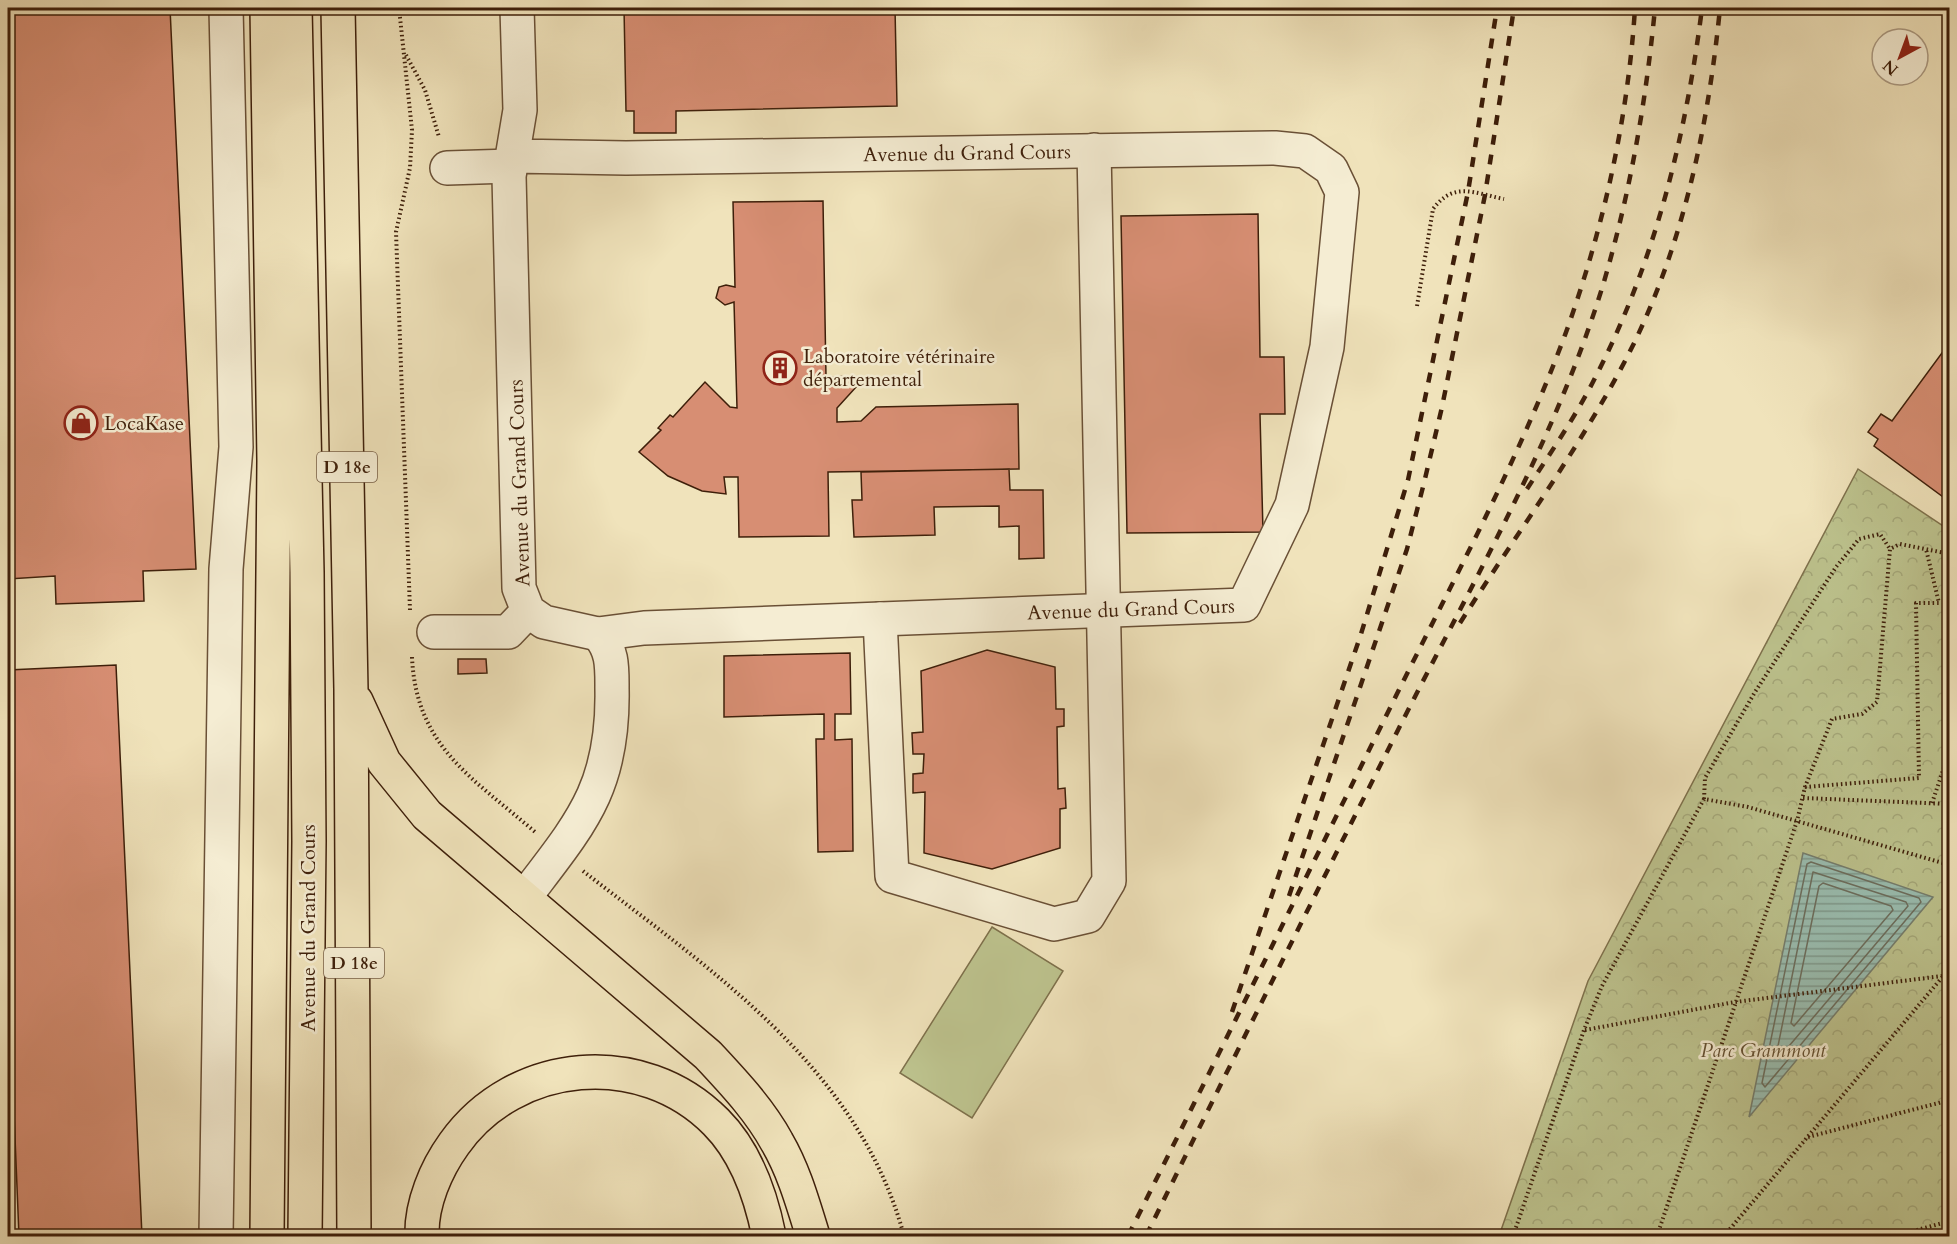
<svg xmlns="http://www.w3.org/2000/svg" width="1957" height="1244" viewBox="0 0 1957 1244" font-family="Cardo,serif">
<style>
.forest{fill:url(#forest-crowns);stroke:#7e714c;stroke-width:1.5}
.garden{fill:#bdc38e;stroke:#7e714c;stroke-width:1.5}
.water{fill:url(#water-rules);stroke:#757e6e;stroke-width:1.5}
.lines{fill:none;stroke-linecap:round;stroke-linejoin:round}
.shore{stroke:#6c6e5e;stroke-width:1.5}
.building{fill:#d78e73;stroke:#3e1f0a;stroke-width:1.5}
.minor-casing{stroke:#6a5036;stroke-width:36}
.major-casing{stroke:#3e1f0a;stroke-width:36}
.path{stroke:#3e1f0a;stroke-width:4;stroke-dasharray:1.5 3;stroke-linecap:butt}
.minor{stroke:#f5edd3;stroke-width:33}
.major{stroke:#f0e3bb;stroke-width:33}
.rail{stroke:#3e1f0a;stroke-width:4.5;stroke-dasharray:10 10;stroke-linecap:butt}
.labels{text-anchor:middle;stroke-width:5;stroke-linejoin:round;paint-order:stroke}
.shield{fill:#f5edd3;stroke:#755d46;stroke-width:1.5}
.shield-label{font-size:18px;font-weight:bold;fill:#3e1f0a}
.street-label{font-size:20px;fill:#3e1f0a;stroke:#f5edd3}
.poi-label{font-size:20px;fill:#3e1f0a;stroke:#f5edd3;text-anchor:start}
.park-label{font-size:20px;font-style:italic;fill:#645032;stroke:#f5edd3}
</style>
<defs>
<pattern id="forest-crowns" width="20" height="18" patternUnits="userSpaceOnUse" patternTransform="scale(1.5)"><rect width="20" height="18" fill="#bdc38e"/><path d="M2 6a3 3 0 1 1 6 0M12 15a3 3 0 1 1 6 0" fill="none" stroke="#a4a779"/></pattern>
<pattern id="water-rules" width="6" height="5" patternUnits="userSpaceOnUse" patternTransform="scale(1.5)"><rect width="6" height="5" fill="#9abeb1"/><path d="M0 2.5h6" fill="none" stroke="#7f9a8e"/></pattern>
</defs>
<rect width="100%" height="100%" fill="#f0e3bb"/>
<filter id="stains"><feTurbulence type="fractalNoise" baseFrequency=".00333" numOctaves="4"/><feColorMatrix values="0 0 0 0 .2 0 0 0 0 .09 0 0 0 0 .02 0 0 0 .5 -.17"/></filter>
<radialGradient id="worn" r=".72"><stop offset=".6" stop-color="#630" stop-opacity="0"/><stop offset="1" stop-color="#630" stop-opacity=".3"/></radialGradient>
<path class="forest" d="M 1858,469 L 1949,530 L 1949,1236 L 1499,1236 L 1588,981 Z"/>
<path class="garden" d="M 992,927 L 1063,971 L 972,1118 L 900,1073 Z"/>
<path class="water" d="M 1803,853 L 1933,897 L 1749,1117 Z"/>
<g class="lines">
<path class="shore" d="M 1811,862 L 1919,898 L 1921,902 L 1765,1087 L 1762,1083 L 1807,864 Z
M 1813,872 L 1906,902 L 1908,906 L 1778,1059 L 1776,1056 Z
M 1823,883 L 1891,906 L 1893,910 L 1794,1026 L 1791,1023 L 1819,886 Z"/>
</g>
<path class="building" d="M 8,8 L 170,8 L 196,569 L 143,571 L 144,601 L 56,604 L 55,576 L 8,579 Z
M 624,8 L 895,8 L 897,106 L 676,111 L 676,133 L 634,133 L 634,111 L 626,111 Z
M 823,201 L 826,377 L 856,376 L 857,386 L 837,408 L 837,422 L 861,421 L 876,407 L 1018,404 L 1019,469 L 828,472 L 829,536 L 739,537 L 738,477 L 724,477 L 726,494 L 702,491 L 668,476 L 639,452 L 661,430 L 658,428 L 670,415 L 673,417 L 705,382 L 730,407 L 737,408 L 734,302 L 725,305 L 716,298 L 719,287 L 726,285 L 735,287 L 733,202 Z
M 1258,214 L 1260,357 L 1284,357 L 1285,414 L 1260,414 L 1263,532 L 1127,533 L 1121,216 Z
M 1950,342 L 1950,502 L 1874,446 L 1878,439 L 1868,432 L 1881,414 L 1892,421 Z
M 1009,469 L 1010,490 L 1043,490 L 1044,558 L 1019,559 L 1019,526 L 999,527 L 999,506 L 934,507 L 935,535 L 854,537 L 852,500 L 862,500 L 861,472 Z
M 987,650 L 1055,667 L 1056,709 L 1064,709 L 1064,726 L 1057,727 L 1058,789 L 1065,788 L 1066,808 L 1060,809 L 1060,848 L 992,869 L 924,853 L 925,792 L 913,793 L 913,774 L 923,773 L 924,754 L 913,754 L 912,733 L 923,732 L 921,671 Z
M 850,653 L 851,714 L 835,714 L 835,740 L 852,739 L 853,851 L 818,852 L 816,739 L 824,739 L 824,714 L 724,717 L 724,656 Z
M 458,659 L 486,659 L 487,673 L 458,674 Z
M 116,665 L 142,1236 L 19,1236 L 8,965 L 8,670 Z"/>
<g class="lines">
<g class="minor-casing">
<g id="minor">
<path id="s1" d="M 513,156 L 626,158 L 1275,148 L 1305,151 L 1331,169 L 1342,192 L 1327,347 L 1292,505 L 1244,605 L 644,628 L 598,634 L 544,622 L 528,611 L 519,588 L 509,176 L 520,110 L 517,8"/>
<path d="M 447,168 L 511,166"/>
<path d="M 880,619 L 892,876 L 1054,924 L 1088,916 L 1109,881 L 1094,150"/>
<path d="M 434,632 L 508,632 L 528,611"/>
<path d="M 524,898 C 580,824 614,789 612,689 C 612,668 613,650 598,634"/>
<path d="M 216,1236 L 226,569 L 236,447 L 226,8"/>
</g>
</g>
<g class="major-casing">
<path id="major" d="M 267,8 L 274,461 L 267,1236
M 295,8 L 307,572 L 309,841 L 305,1236
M 338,8 L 351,690 L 354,1236
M 356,701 L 384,762 L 427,815 L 708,1055 C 733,1082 759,1109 777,1142 C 794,1171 803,1204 813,1236
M 422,1236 C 421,1204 436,1169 454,1144 C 515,1058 642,1047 716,1122 C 746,1152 761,1196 769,1236"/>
</g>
<path class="path" d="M 399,8 L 412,130 L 410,168 L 396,232 L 410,610
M 406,55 L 425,90 L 439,137
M 1417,306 L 1433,209 C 1454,181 1474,193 1504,199
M 412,657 C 416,747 473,778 535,832
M 1805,787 L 1919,778 L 1916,603 L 1939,603 L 1926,549
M 1803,798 L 1950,804
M 1704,799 L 1705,778 L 1755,692 L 1836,567 L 1859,539 L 1880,534 L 1890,549
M 1932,803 L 1950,750
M 583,871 C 713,972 859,1068 904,1236
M 1585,1030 L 1735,1002 L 1950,975
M 1808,1137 L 1950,1100
M 1513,1236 L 1584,1030 L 1602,986 L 1704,799 L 1748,807 L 1950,865
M 1657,1236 L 1797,821 L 1805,787 L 1832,719 L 1862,714 L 1877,702 L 1890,549 L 1900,544 L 1950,554
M 1724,1236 L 1950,968
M 1895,1236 L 1950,1221"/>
<use href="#minor" class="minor"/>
<use href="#major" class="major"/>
<path class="rail" d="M 1527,489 C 1551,452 1576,416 1596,376 C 1655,261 1686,136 1702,8
M 1460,623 C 1515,536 1577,452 1625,361 C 1682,252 1708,129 1720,8
M 1289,896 L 1407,549 L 1424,483 L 1442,407 L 1485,195 L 1514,8
M 1232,1012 L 1361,634 L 1408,480 L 1468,192 L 1497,8
M 1128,1236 C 1216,1060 1303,883 1391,706 C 1451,584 1517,464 1565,335 C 1603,230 1628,119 1635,8
M 1146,1236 C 1229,1067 1313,899 1398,730 C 1471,585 1555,441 1603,285 C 1630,194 1646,102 1655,8"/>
</g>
<defs>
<g id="building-ring" transform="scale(1.725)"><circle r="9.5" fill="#f5edd3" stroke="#8f2418" stroke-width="1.5"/><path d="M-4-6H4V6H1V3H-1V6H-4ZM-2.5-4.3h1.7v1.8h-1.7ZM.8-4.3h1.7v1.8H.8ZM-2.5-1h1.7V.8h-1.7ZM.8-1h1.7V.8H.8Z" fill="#8f2418"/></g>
<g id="shop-ring" transform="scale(1.725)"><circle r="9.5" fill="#f5edd3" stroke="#8f2418" stroke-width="1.5"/><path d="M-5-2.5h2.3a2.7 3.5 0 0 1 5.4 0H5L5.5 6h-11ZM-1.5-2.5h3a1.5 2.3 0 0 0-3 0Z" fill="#8f2418"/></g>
</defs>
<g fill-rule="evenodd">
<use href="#building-ring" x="780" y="368"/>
<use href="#shop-ring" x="81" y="423"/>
</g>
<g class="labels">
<g class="shield">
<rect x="317" y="452" width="60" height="30" rx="4.5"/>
<rect x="324" y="948" width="60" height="30" rx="4.5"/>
</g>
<g class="shield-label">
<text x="347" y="473">D 18e</text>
<text x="354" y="969">D 18e</text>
</g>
<g class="street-label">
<text dy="7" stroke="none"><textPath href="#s1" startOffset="454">Avenue du Grand Cours</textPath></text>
<text transform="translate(519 483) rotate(-92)" y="7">Avenue du Grand Cours</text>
<text transform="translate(1131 609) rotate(-2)" y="7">Avenue du Grand Cours</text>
<text transform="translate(308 928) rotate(-90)" y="7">Avenue du Grand Cours</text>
</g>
<g class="poi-label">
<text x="803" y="363">Laboratoire vétérinaire<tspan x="803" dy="23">départemental</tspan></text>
<text x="104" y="430">LocaKase</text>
</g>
<g class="park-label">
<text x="1763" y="1057">Parc Grammont</text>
</g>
</g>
<rect width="1957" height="1244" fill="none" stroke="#f0e3bb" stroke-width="30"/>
<rect x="9" y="9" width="1939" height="1226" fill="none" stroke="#3e1f0a" stroke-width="3"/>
<rect x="15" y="15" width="1927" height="1214" fill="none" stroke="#3e1f0a" stroke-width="1.5"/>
<g transform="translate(1900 57) rotate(221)"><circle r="28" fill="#f5edd3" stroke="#ac9b83" stroke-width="1.5"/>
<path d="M0-4.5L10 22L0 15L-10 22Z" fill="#8f2418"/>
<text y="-9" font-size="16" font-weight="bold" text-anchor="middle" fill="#3e1f0a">N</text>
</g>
<rect width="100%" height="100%" filter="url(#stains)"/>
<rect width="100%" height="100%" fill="url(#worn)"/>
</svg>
